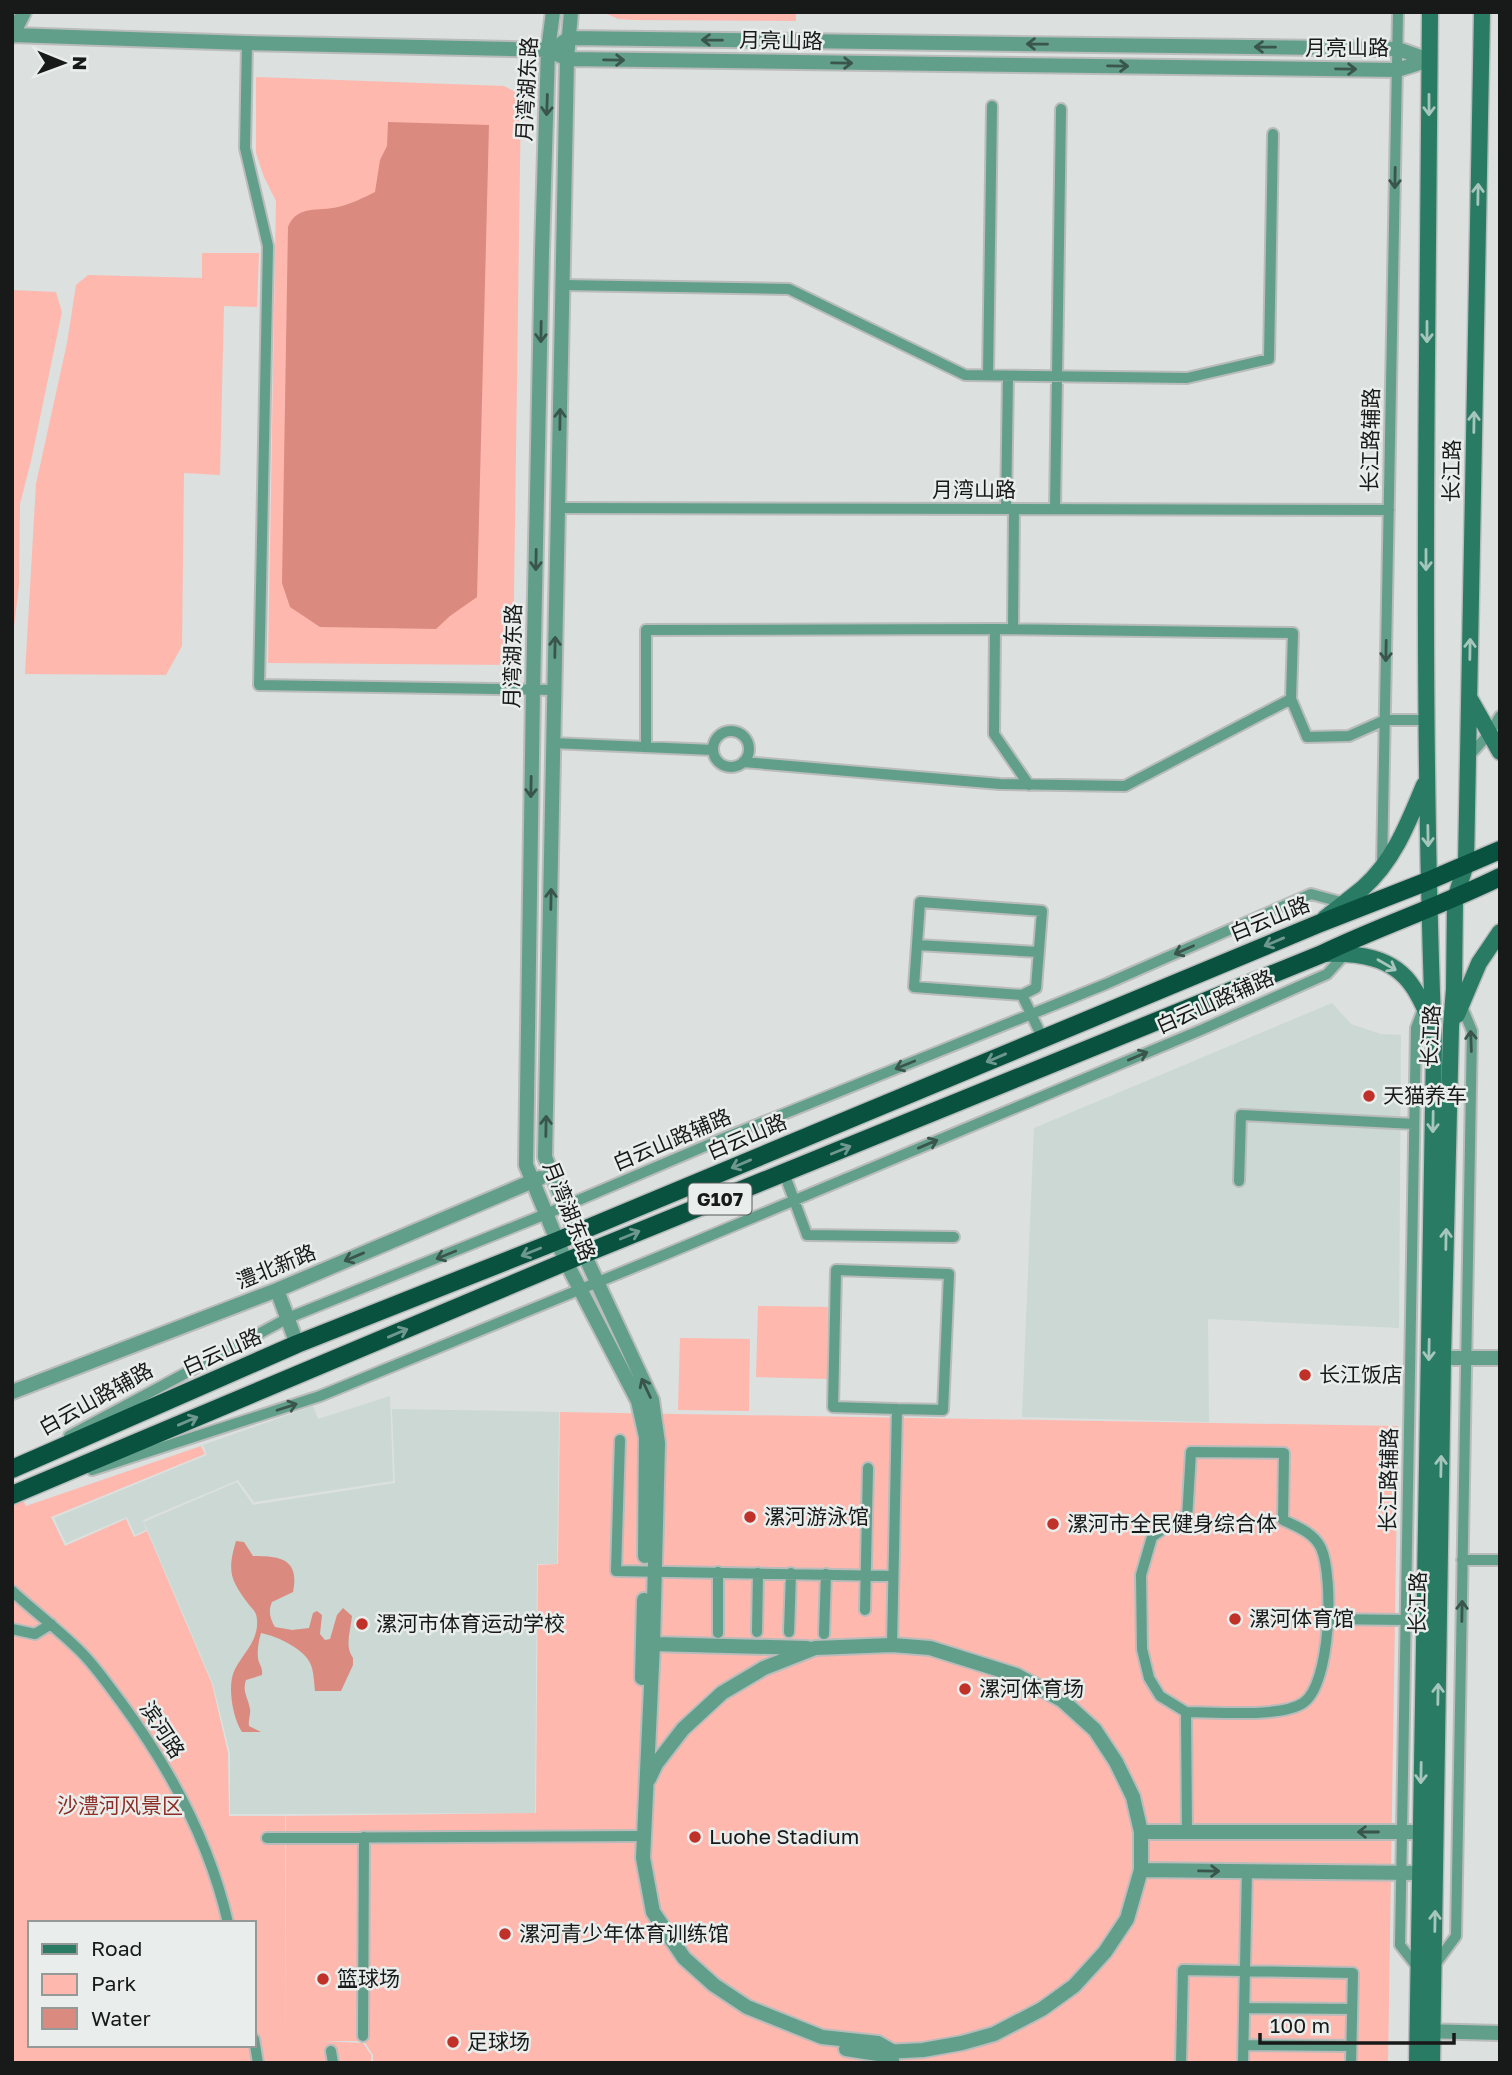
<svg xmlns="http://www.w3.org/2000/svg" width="1512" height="2075" viewBox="0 0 1512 2075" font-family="'Golos Text','Noto Sans SC',sans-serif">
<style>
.built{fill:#cbd8d3}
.green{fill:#feb8ae;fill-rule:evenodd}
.water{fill:#db8a7f}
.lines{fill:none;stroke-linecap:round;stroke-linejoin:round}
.minor-casing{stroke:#b9bcbb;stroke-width:14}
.tertiary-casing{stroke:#b9bcbb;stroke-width:18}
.secondary-casing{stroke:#b9bcbb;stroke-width:19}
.trunk-casing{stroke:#b9bcbb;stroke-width:21}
.minor{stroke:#619f8b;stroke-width:10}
.tertiary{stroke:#619f8b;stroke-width:14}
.secondary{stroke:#297b64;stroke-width:16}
.trunk{stroke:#095240;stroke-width:18}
.oneway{stroke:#39554c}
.oneway2{stroke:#a6c6bc}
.oneway3{stroke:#6e988d}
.poi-dot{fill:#c03229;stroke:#e9eeec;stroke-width:2.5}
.labels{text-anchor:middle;stroke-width:5;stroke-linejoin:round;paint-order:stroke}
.shield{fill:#e9eeec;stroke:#575958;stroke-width:2}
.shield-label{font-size:19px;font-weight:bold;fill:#181919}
.street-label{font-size:21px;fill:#181919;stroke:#e9eeec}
.poi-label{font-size:21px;fill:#181919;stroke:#e9eeec;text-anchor:start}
.park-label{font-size:21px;fill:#8d2e26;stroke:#e9eeec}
</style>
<rect width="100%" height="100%" fill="#dce0df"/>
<path class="built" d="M 1332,1003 L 1351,1024 L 1381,1034 L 1401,1035 L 1399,1328 L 1208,1319 L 1209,1422 L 1022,1417 L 1034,1128 Z
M 390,1396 L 393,1481 L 254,1502 L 238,1480 L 143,1520 L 146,1530 L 135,1535 L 127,1517 L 66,1543 L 54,1518 L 207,1455 L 203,1445 L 313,1406 L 318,1419 Z
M 392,1409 L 559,1412 L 557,1564 L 537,1564 L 535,1813 L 230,1814 L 230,1753 L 213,1684 L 144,1522 L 237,1482 L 253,1505 L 395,1483 Z"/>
<path class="green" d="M 603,12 L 796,12 L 796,21 L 632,20 L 618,19 Z
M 256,77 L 504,86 L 521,95 L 513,665 L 268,663 L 276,201 L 264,177 L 256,153 Z
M 202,253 L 259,253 L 257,307 L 224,306 L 220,475 L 184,473 L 182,646 L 166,675 L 25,674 L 36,484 L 67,343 L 76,285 L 88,275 L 202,278 Z
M 12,290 L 56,292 L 62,312 L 31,461 L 20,504 L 19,586 L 12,643 Z
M 758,1306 L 828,1307 L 827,1379 L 756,1377 Z
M 680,1338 L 750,1339 L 749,1411 L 678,1410 Z
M 560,1412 L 1398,1426 L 1388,2063 L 373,2063 L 373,2055 L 364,2041 L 320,2041 L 363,2043 L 371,2055 L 371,2063 L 12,2063 L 12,1477 L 26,1506 L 201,1446 L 205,1454 L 51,1517 L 65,1546 L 126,1519 L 134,1537 L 147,1531 L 212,1684 L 228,1753 L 229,1816 L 285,1816 L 286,2042 L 286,1816 L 536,1813 L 538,1565 L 558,1564 ZM 30,1923 L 254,1923 L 254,2045 L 30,2045 Z"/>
<path class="water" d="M 388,122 L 489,125 L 477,597 L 450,616 L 436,629 L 320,627 L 290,607 L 282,583 L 288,227 C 297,204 319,212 338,207 C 351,204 363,198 375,192 L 380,160 L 387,146 Z
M 236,1541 L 244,1542 L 253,1556 C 279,1556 300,1558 293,1592 L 272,1602 C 268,1611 270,1619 275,1627 L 292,1630 L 309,1628 L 313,1613 L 317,1611 L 322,1615 L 320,1634 L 325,1640 L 330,1639 L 337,1615 L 343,1608 L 352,1616 C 351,1630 344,1646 353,1658 L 353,1665 L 341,1691 L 315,1691 C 314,1683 314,1675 312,1668 C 308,1650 277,1636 261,1633 C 259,1640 257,1649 258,1658 C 259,1665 263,1667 262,1675 L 246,1680 C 242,1692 248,1697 250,1709 C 251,1714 248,1720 249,1726 L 261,1732 L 242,1732 C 233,1718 228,1690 233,1674 C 239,1656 259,1643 257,1620 C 257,1614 254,1610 250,1606 C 230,1580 227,1572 236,1541 Z"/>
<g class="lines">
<g class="minor-casing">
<path id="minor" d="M 247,43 L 245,148 L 268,246 L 259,685 L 554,690
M 563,285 L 789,289 L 965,375 L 1187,378 L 1269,359 L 1273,134
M 988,375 L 992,106
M 558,508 L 1389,510
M 1006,509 L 1008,376
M 1055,509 L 1061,109
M 995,629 L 994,734 L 1029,785
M 1013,629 L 1014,509
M 1291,699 L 1307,737 L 1349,736 L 1385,720 L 1426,720
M713 749a18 18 0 1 1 36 0a18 18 0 1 1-36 0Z
M 553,743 L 713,750
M 646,747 L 646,630 L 995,629 L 1293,633 L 1291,699 L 1125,786 L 1000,784 L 743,762
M 1469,756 L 1489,734 L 1500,716
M 1382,867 L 1398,12
M 917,945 L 1038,952
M 1022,995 L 914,987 L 920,902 L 1042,911 L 1036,988 L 1022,995 L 1043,1039
M 784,1173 L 807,1235 L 954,1237
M 1239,1181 L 1241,1115 L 1414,1124
M 69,1436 L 288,1318 L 546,1214 L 724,1138 L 1106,984 L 1311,894 L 1348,904
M 620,1440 L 616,1571 L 893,1576
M 92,1470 L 320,1396 L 659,1257 L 1201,1030 L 1327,974 L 1348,951
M 1462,1560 L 1500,1560
M 12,1591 C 35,1612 59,1630 81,1652 C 96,1667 108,1685 121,1702 C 169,1767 210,1843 228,1923
M 865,1610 L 868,1468
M 1327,1619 L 1405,1620
M 12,1629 L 35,1634 L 51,1624
M 757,1632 L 758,1573
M 789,1632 L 791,1573
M 718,1633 L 718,1572
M 824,1634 L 826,1574
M 892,1645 L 897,1409 L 833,1407 L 836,1270 L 949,1274 L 943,1410 L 897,1409
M 1186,1712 C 1213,1712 1281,1718 1303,1703 C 1331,1685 1334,1577 1321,1548 C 1314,1533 1298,1527 1283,1520 L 1284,1453 L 1191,1452 L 1187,1519 L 1167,1526 L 1152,1537 L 1141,1575 L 1142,1649 L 1149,1678 L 1160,1696 L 1186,1712 L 1187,1832
M 267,1838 L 644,1836
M 1434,1966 L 1456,1936 L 1472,1031 L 1460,1002
M 1418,1968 L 1400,1945 L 1416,1028 L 1425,1004
M 1245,2008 L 1352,2009
M 363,2036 L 364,1837
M 254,2039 L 258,2063
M 1244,2045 L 1351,2046
M 331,2051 L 333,2063
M 1181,2063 L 1183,1970 L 1353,1973 L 1351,2063
M 1243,2063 L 1247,1871"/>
</g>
<g class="tertiary-casing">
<path id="tertiary" d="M 553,12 L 548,50 L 542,251 L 533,690 L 526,1165 L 566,1262 L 638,1401 L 646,1437 L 645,1556
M 571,12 L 567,59 L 545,1157 L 584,1254 L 652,1400 L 658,1443 L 653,1644 L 643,1858 L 653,1912 L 684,1958 L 714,1985 L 747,2007 L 822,2037 L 878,2043 L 892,2051 L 892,2063
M 13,35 L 247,43 L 548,50 L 567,59 L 1397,70 L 1429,60
M 12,36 L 24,12
M 562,43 L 569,38 L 1398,49 L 1429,60
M 277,1290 L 297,1344
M 1443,1358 L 1500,1358
M 12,1392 L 277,1290 L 540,1178
M 653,1644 L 807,1648
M 642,1678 L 644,1600
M 649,1779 L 656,1764 L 683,1729 L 722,1693 L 764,1668 L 815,1648 L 892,1645 L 930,1648 L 1016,1675 L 1062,1700 L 1095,1730 L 1116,1762 L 1133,1797 L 1141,1832 L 1141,1870 L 1127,1919 L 1105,1952 L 1074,1986 L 1042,2009 L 994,2034 L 962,2043 L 923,2050 L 885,2052
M 1141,1832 L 1432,1832
M 1141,1870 L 1420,1873
M 1422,2031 L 1500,2033
M 846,2049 L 878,2054 L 878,2063"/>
</g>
<g class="secondary-casing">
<path id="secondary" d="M 1470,699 L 1500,752
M 1325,918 C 1337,908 1351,898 1363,888 C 1394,861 1409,821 1424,785
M 1324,954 C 1357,953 1393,956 1413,987 C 1420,997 1425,1010 1431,1021
M 1457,1015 L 1479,963 L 1500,932
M 1417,2063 L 1434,1048 C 1425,819 1425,590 1427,361 C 1428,245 1428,129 1430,12
M 1432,2063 L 1443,1358 L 1451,1027 L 1454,989 L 1455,899 L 1466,864 L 1482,12"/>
</g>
<g class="trunk-casing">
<path id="trunk" d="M 12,1469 L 297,1344 L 557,1241 L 1318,924 L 1428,881 L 1500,850
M 12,1495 L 584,1254 L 1322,954 C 1380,926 1441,906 1500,877"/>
</g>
<use href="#minor" class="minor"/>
<use href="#tertiary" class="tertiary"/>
<use href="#secondary" class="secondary"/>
<use href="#trunk" class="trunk"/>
</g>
<defs><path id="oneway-shaft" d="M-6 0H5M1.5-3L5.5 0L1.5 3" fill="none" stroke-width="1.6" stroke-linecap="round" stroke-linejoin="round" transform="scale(1.75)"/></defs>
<g class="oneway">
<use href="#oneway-shaft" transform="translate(712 40) rotate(-179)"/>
<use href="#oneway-shaft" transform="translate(1037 44) rotate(-179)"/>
<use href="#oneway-shaft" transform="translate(1265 47) rotate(-179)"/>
<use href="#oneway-shaft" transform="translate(614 60) rotate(1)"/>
<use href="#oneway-shaft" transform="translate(842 63) rotate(1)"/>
<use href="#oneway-shaft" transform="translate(1118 66) rotate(1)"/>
<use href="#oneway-shaft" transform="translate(1346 69) rotate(1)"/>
<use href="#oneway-shaft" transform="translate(547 105) rotate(92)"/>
<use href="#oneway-shaft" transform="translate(1395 178) rotate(91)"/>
<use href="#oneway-shaft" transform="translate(541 332) rotate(91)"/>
<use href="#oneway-shaft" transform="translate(560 419) rotate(-89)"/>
<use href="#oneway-shaft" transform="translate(536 560) rotate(91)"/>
<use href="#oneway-shaft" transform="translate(555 647) rotate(-89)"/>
<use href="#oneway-shaft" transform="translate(1386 651) rotate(91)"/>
<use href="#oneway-shaft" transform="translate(531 787) rotate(91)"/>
<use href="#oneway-shaft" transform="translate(551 899) rotate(-89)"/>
<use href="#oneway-shaft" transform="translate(1184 950) rotate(156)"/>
<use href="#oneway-shaft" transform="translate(1471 1041) rotate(-92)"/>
<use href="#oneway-shaft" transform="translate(1138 1056) rotate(-23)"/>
<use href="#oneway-shaft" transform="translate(905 1065) rotate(158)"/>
<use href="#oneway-shaft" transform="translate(546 1126) rotate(-89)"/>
<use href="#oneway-shaft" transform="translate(928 1144) rotate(-23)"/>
<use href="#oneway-shaft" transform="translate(446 1255) rotate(158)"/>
<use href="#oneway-shaft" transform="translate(354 1257) rotate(157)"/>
<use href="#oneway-shaft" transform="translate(646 1388) rotate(-115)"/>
<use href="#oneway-shaft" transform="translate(287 1407) rotate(-18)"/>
<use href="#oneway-shaft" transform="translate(1462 1611) rotate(-89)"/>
<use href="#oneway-shaft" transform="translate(1368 1832) rotate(180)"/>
<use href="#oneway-shaft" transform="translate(1209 1871) rotate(1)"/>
</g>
<g class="oneway2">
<use href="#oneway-shaft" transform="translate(1429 105) rotate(90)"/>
<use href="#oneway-shaft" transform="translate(1478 194) rotate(-89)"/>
<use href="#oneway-shaft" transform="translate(1427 332) rotate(90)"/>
<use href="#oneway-shaft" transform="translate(1474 422) rotate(-89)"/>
<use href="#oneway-shaft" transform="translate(1426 560) rotate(90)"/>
<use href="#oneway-shaft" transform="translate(1470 649) rotate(-89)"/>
<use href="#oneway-shaft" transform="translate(1428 836) rotate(89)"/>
<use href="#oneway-shaft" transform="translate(1387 965) rotate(30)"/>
<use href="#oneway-shaft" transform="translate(1433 1122) rotate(91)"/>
<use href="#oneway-shaft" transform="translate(1446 1239) rotate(-89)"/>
<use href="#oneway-shaft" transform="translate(1429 1350) rotate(91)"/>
<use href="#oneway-shaft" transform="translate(1441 1466) rotate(-89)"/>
<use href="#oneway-shaft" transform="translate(1438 1694) rotate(-89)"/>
<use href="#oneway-shaft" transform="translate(1421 1773) rotate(91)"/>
<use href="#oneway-shaft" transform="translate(1435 1921) rotate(-89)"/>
</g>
<g class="oneway3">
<use href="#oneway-shaft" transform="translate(1274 942) rotate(157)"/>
<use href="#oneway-shaft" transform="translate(996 1058) rotate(157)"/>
<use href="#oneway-shaft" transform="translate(841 1150) rotate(-22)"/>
<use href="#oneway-shaft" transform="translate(741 1164) rotate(157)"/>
<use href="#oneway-shaft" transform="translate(630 1235) rotate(-22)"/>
<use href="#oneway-shaft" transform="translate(531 1252) rotate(158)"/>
<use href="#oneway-shaft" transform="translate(398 1333) rotate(-23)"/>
<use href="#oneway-shaft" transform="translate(188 1421) rotate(-23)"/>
</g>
<g class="poi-dot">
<circle cx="1369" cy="1096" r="7"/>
<circle cx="1305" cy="1375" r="7"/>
<circle cx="750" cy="1517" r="7"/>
<circle cx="1053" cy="1524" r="7"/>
<circle cx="1235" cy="1619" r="7"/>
<circle cx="362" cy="1624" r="7"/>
<circle cx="965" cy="1689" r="7"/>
<circle cx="695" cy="1837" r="7"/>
<circle cx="505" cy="1934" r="7"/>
<circle cx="323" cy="1979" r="7"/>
<circle cx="453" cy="2042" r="7"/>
</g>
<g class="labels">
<rect class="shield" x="688.5" y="1183.5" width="63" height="31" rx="5"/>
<g class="shield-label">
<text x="720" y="1206">G107</text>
</g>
<g class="street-label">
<text transform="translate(781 41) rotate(1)" y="7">月亮山路</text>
<text x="1347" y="55">月亮山路</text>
<text transform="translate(527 89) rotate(-87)" y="7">月湾湖东路</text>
<text transform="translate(1371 440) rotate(-89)" y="7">长江路辅路</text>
<text transform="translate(1452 471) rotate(-89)" y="7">长江路</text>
<text x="974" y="497">月湾山路</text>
<text transform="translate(513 656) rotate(-89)" y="7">月湾湖东路</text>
<text transform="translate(1270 919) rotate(-22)" y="7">白云山路</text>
<text transform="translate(1215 1002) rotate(-24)" y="7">白云山路辅路</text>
<text transform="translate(1431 1036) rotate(-87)" y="7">长江路</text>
<text transform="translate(747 1137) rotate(-23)" y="7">白云山路</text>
<text transform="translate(672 1140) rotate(-23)" y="7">白云山路辅路</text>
<text transform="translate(569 1211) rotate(68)" y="7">月湾湖东路</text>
<text transform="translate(276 1267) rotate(-22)" y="7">澧北新路</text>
<text transform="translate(222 1352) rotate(-24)" y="7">白云山路</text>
<text transform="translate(96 1399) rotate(-29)" y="7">白云山路辅路</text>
<text transform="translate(1389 1480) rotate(-89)" y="7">长江路辅路</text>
<text transform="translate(1418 1603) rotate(-89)" y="7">长江路</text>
<text transform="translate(162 1730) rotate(57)" y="7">滨河路</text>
</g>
<g class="poi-label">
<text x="1383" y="1103">天猫养车</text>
<text x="1319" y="1382">长江饭店</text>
<text x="764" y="1524">漯河游泳馆</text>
<text x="1067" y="1531">漯河市全民健身综合体</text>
<text x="1249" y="1626">漯河体育馆</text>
<text x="376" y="1631">漯河市体育运动学校</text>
<text x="979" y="1696">漯河体育场</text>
<text x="709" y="1844">Luohe Stadium</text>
<text x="519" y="1941">漯河青少年体育训练馆</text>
<text x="337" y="1986">篮球场</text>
<text x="467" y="2049">足球场</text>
</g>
<g class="park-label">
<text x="120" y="1813">沙澧河风景区</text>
</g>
</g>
<rect width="1512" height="2075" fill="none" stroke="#181919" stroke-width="28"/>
<rect x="28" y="1921" width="228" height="126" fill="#e9eeec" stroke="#959998" stroke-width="2"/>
<rect x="42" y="1944" width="35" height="10" fill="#297b64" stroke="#959998" stroke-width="2"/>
<text x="91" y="1956" font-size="21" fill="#181919">Road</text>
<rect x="42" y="1974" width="35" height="21" fill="#feb8ae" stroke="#959998" stroke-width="2"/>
<text x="91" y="1991" font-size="21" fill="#181919">Park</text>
<rect x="42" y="2008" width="35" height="21" fill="#db8a7f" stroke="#959998" stroke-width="2"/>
<text x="91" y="2026" font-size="21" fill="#181919">Water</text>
<g transform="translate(63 63) rotate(91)" stroke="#e9eeec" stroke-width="5" paint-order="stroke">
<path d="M0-5L12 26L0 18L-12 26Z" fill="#181919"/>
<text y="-10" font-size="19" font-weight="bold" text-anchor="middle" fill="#181919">N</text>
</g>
<path d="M1260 2033v10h194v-10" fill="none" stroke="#181919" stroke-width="3.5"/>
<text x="1270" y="2033" font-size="21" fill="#181919" stroke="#e9eeec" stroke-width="5" paint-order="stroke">100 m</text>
</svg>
